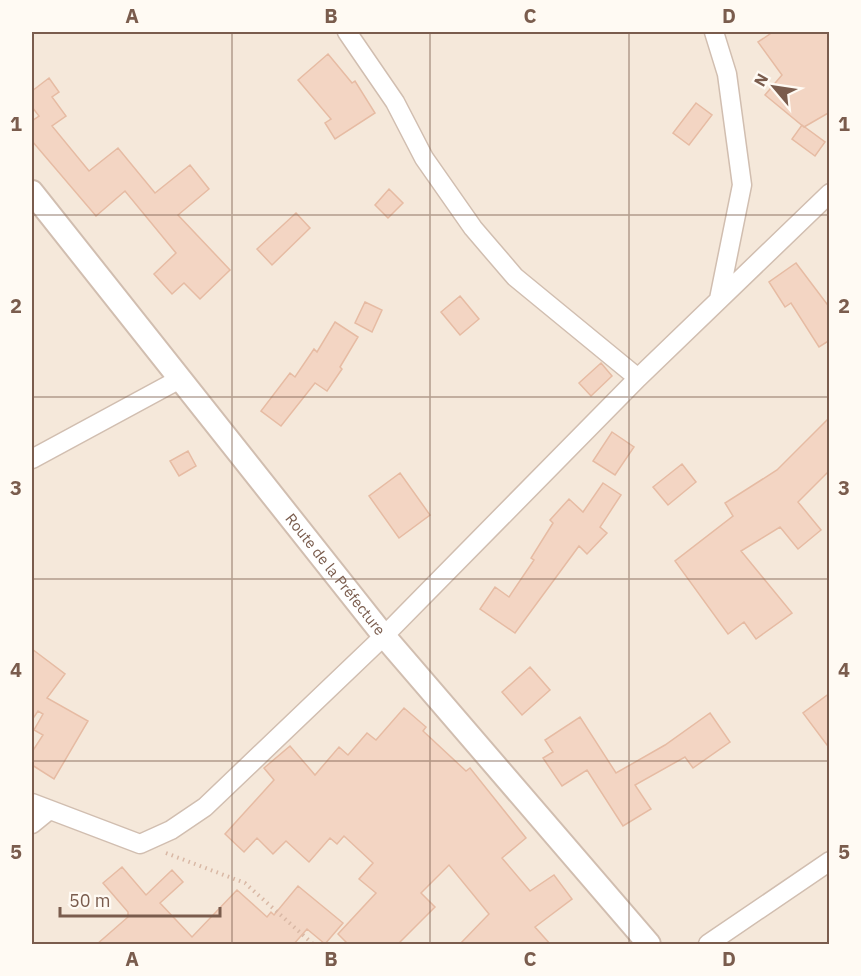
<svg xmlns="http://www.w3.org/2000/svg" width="861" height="976" viewBox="0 0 861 976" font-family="'IBM Plex Sans',sans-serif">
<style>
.residential{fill:#f5e8da}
.building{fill:#f3d5c3;stroke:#e6bba3;stroke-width:1.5}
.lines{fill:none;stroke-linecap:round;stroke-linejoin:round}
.minor-casing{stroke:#d1beb0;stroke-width:21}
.tertiary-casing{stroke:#d1beb0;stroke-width:26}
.path{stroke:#d9b8a5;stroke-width:4;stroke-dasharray:1.5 4.5;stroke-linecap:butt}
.minor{stroke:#fff;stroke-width:18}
.tertiary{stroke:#fff;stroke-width:22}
.grid{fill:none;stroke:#7a5c4d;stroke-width:1.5;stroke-opacity:0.55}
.labels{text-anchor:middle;stroke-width:4.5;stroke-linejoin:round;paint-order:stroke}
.street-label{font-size:15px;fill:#7a5c4d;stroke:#fffaf3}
.neatline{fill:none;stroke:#7a5c4d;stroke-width:2}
.grid-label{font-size:20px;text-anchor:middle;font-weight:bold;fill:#7a5c4d}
</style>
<rect width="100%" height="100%" fill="#fdf6ec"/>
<path class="residential" d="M 32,32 L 829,32 L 829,944 L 32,944 Z"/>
<path class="building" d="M 773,32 L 830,32 L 830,112 L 804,127 L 765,95 L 782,75 L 758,42 Z
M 328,54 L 352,83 L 355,81 L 375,113 L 335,139 L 325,123 L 331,119 L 298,80 Z
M 49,78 L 59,92 L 52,97 L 66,116 L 52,126 L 89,171 L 118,148 L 155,193 L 190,165 L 209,189 L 178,215 L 230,270 L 200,299 L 184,283 L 172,294 L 154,274 L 176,253 L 125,191 L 96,216 L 32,141 L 32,121 L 39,116 L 32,107 L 32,91 Z
M 696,103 L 712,115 L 689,145 L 673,133 Z
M 802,125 L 825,142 L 815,156 L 792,139 Z
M 389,189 L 403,203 L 388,218 L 375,205 Z
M 296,213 L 310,228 L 272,265 L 257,249 Z
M 796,263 L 830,308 L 830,340 L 819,347 L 791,303 L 785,307 L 769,282 Z
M 460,296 L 479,319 L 460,335 L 441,312 Z
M 365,302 L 382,310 L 372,332 L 355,323 Z
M 335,322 L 358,337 L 340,367 L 342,369 L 327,391 L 315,383 L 281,426 L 261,411 L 290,373 L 295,377 L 314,349 L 317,352 Z
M 601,363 L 612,376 L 591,396 L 579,383 Z
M 830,417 L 830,470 L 798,502 L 821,530 L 798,549 L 780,527 L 741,551 L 792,613 L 756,639 L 744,622 L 728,634 L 675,561 L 733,516 L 725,503 L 777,470 Z
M 612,432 L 634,447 L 615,475 L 593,461 Z
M 188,451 L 196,466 L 179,476 L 170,461 Z
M 682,464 L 696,482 L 668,505 L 653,487 Z
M 400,473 L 430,515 L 399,538 L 369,496 Z
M 603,483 L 621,495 L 600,527 L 607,533 L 587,554 L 579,546 L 515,633 L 480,609 L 495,587 L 509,597 L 534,560 L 531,558 L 553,523 L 550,520 L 569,499 L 583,512 Z
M 32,649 L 65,674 L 47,698 L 88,721 L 54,779 L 32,765 L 32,752 L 43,735 L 34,730 L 43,714 L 38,711 L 32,720 Z
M 530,667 L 550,690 L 522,715 L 502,692 Z
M 830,693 L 830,749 L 803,713 Z
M 404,708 L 426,727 L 423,731 L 466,771 L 470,768 L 526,838 L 502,858 L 530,891 L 554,875 L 572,899 L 535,927 L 551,945 L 459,945 L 489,914 L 449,865 L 421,893 L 435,907 L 397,945 L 349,945 L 338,934 L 376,893 L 359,879 L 373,863 L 344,836 L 337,844 L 330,838 L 309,862 L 286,841 L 273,854 L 257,838 L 244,852 L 225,834 L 274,780 L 264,768 L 290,746 L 315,775 L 339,747 L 348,755 L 367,733 L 376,740 Z
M 710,713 L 730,742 L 693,768 L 685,757 L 635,785 L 651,809 L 623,826 L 587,770 L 562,786 L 543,758 L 553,752 L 545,740 L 580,717 L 616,773 L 665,745 Z
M 122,867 L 146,895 L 172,870 L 183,882 L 160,903 L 192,937 L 237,890 L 267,917 L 271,912 L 274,915 L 298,886 L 343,923 L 325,944 L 307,929 L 293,945 L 96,945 L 128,917 L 128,912 L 103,883 Z"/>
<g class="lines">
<g class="minor-casing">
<path id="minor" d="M 347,32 L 395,102 L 424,158 L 473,228 L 515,277 L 638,378
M 714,32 L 727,74 L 742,185 L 719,299
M 32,459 L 178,380
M 32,803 L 140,844 L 171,830 L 205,807 L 384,636 L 638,378 L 830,193
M 32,824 L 48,811
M 708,944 L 830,861"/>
</g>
<g class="tertiary-casing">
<g id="tertiary">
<path id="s1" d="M 32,192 L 384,636 L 649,944"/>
</g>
</g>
<path class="path" d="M 166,853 L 245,883 L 313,944"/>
<use href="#minor" class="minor"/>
<use href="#tertiary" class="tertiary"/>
</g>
<path class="grid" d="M 232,32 L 232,944M 430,32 L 430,944M 629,32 L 629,944M 32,215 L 830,215M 32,397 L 830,397M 32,579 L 830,579M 32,761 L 830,761"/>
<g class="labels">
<g class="street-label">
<text dy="5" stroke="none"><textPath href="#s1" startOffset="488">Route de la Préfecture</textPath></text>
</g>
</g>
<rect width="861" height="976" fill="none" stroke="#fffaf3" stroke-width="66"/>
<g transform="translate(774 87) rotate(299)" stroke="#fffaf3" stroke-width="4.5" paint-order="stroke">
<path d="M0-4.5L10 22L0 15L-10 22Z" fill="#7a5c4d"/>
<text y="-9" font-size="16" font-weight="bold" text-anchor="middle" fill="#7a5c4d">N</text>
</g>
<path d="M60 907v9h160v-9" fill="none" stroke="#7a5c4d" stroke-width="3"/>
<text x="69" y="907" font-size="18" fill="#7a5c4d" stroke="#fffaf3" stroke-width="4.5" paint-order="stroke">50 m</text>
<rect x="33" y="33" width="795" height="910" class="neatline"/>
<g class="grid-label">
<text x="132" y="23">A</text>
<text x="331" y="23">B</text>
<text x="530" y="23">C</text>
<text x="729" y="23">D</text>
<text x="16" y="131">1</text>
<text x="844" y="131">1</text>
<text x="16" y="313">2</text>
<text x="844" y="313">2</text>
<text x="16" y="495">3</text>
<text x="844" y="495">3</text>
<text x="16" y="677">4</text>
<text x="844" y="677">4</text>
<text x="16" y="859">5</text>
<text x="844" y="859">5</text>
<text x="132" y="966">A</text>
<text x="331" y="966">B</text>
<text x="530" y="966">C</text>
<text x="729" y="966">D</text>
</g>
</svg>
